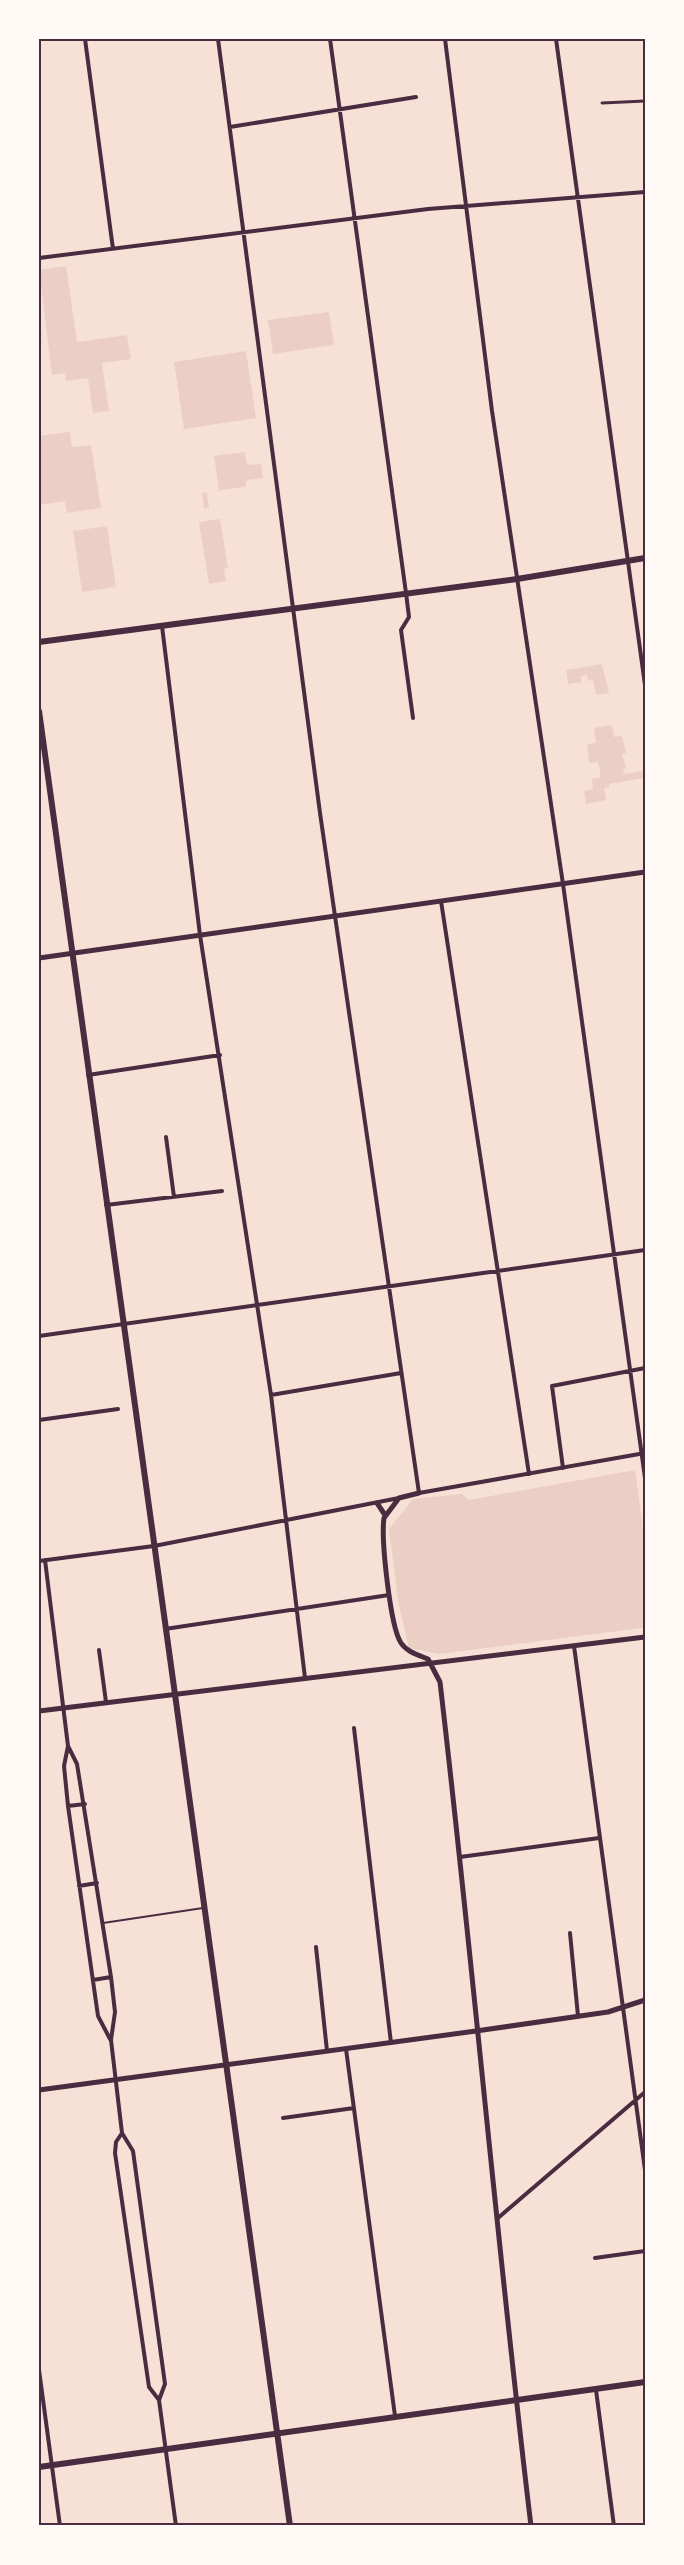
<svg xmlns="http://www.w3.org/2000/svg" width="684" height="2565" viewBox="0 0 684 2565" font-family="Roboto,sans-serif">
<style>
.green{fill:#ebcfc5}
.lines{fill:none;stroke-linecap:round;stroke-linejoin:round}
.service{stroke:#4a2c40;stroke-width:2}
.pedestrian{stroke:#4a2c40;stroke-width:3}
.minor{stroke:#4a2c40;stroke-width:4}
.tertiary{stroke:#4a2c40;stroke-width:5}
.primary{stroke:#4a2c40;stroke-width:6}
.neatline{fill:none;stroke:#4a2c40;stroke-width:2}
</style>
<rect width="100%" height="100%" fill="#f7e1d7"/>
<path class="green" d="M 66,266 L 77,342 L 127,335 L 131,359 L 102,363 L 109,411 L 93,413 L 88,378 L 66,381 L 65,373 L 52,375 L 39,270 Z
M 329,312 L 334,345 L 273,354 L 268,320 Z
M 246,351 L 256,418 L 184,429 L 174,362 Z
M 70,432 L 72,447 L 91,445 L 101,508 L 67,513 L 65,501 L 39,505 L 39,436 Z
M 245,452 L 247,465 L 261,464 L 263,478 L 247,480 L 245,487 L 207,492 L 209,508 L 204,509 L 202,493 L 219,490 L 214,456 Z
M 220,519 L 228,568 L 224,569 L 226,581 L 209,584 L 199,522 Z
M 107,526 L 116,587 L 82,592 L 73,531 Z
M 602,664 L 609,693 L 596,695 L 593,680 L 588,681 L 587,675 L 581,676 L 582,682 L 568,684 L 566,670 Z
M 612,725 L 614,737 L 622,736 L 626,753 L 622,754 L 626,768 L 623,769 L 624,774 L 643,771 L 644,778 L 609,784 L 609,787 L 604,788 L 606,800 L 586,804 L 584,791 L 593,789 L 592,779 L 601,777 L 598,762 L 589,763 L 587,744 L 596,743 L 594,728 Z
M 635,1470 L 645,1543 L 645,1625 L 642,1628 L 439,1654 L 409,1648 L 398,1601 L 389,1529 L 413,1499 L 462,1494 L 469,1500 Z"/>
<g class="lines">
<path class="service" d="M 103,1923 L 203,1908"/>
<path class="pedestrian" d="M 602,103 L 645,101"/>
<path class="minor" d="M 85,39 L 113,249
M 218,39 L 320,813 L 419,1493 L 645,1453
M 330,39 L 406,593 L 409,617 L 401,630 L 413,718
M 445,39 L 492,411 L 563,884 L 645,1478
M 556,39 L 645,685
M 230,127 L 416,97
M 39,258 L 428,209 L 645,192
M 162,626 L 200,935 L 271,1395 L 305,1678
M 441,901 L 529,1474
M 88,1075 L 220,1055
M 166,1137 L 174,1197
M 106,1205 L 222,1191
M 39,1336 L 645,1250
M 271,1395 L 401,1373
M 39,1420 L 118,1409
M 563,1468 L 552,1386 L 645,1368
M 45,1560 L 68,1746 L 64,1766 L 68,1806 L 98,2016 L 110,2039
M 39,1561 L 154,1546 L 399,1498
M 165,1629 L 389,1595
M 574,1646 L 645,2170
M 99,1650 L 106,1702
M 354,1728 L 391,2043
M 68,1746 L 77,1764 L 111,1977 L 115,2012 L 111,2040 L 122,2133 L 133,2151 L 165,2384 L 159,2400 L 176,2526
M 68,1806 L 85,1804
M 460,1857 L 599,1838
M 79,1886 L 97,1883
M 570,1933 L 578,2016
M 316,1947 L 327,2051
M 93,1980 L 111,1977
M 346,2049 L 395,2416
M 283,2118 L 354,2108
M 122,2133 L 116,2142 L 115,2153 L 149,2387 L 159,2400
M 498,2218 L 645,2092
M 595,2258 L 645,2251
M 39,2370 L 60,2526
M 596,2390 L 614,2526"/>
<path class="tertiary" d="M 39,958 L 645,872
M 419,1493 L 399,1498 L 384,1518 C 381,1539 390,1626 401,1643 C 407,1652 418,1655 428,1659 L 440,1682 C 473,1963 497,2245 531,2526
M 377,1503 L 385,1515
M 39,1711 L 645,1637
M 39,2090 L 476,2031 L 608,2012 L 645,2000"/>
<path class="primary" d="M 39,642 L 517,579 L 645,558
M 39,711 L 290,2526
M 39,2467 L 645,2382"/>
</g>
<rect width="684" height="2565" fill="none" stroke="#fffaf5" stroke-width="81"/>
<rect x="40" y="40" width="604" height="2484" class="neatline"/>
</svg>
